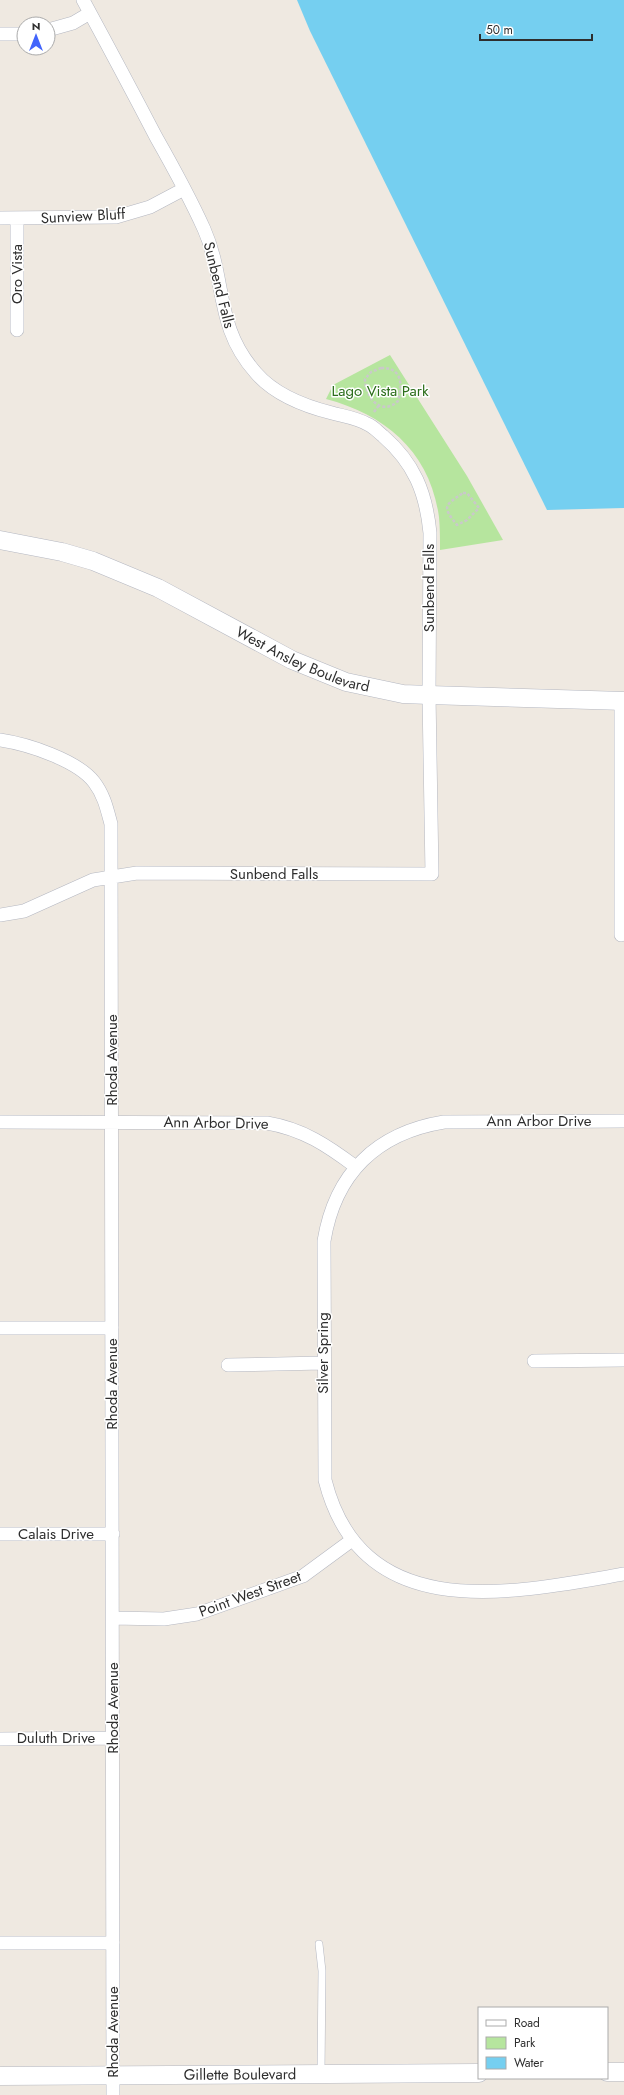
<svg xmlns="http://www.w3.org/2000/svg" width="624" height="2095" viewBox="0 0 624 2095" font-family="Jost,sans-serif">
<style>
.green{fill:#b6e59e}
.water{fill:#75cff0}
.lines{fill:none;stroke-linecap:round;stroke-linejoin:round}
.lane-casing{stroke:#b4b7c1;stroke-width:8}
.street-casing{stroke:#b4b7c1;stroke-width:14}
.secondary-casing{stroke:#b4b7c1;stroke-width:19}
.path{stroke:#c9c9c9;stroke-width:2.5;stroke-dasharray:3 2;stroke-linecap:butt}
.lane{stroke:#fff;stroke-width:7}
.street{stroke:#fff;stroke-width:13}
.secondary{stroke:#fff;stroke-width:18}
.labels{text-anchor:middle;stroke-width:3;stroke-linejoin:round;paint-order:stroke}
.street-label{font-size:15px;fill:#2e2e2e;stroke:#fff}
.park-label{font-size:15px;fill:#2c6e1b;stroke:#fff}
</style>
<rect width="100%" height="100%" fill="#efe9e1"/>
<path class="green" d="M 390,355 L 467,476 L 503,540 L 440,550 C 440,539 440,528 439,517 C 430,452 386,415 326,399 L 333,385 Z"/>
<path class="water" d="M 297,0 L 624,0 L 624,508 L 547,510 L 310,31 Z"/>
<g class="lines">
<g class="lane-casing">
<path id="lane" d="M 319,1944 L 322,1971 L 321,2074"/>
</g>
<g class="street-casing">
<path id="street" d="M 48,30 L 73,23 L 90,13
M 0,34 L 24,34
M 0,218 L 116,217 L 150,207 L 184,189
M 17,218 L 17,330
M 621,701 L 621,935
M 0,740 C 27,744 77,760 94,782 C 104,795 107,809 111,824 L 113,2095
M 0,915 L 24,911 L 93,880 L 137,873 L 432,874 L 429,695 L 430,533 C 426,492 414,463 383,436 C 378,432 373,426 367,424 C 357,418 343,416 332,413 C 304,406 275,395 256,373 C 214,326 227,281 204,229 C 190,198 173,167 156,137 C 132,91 108,46 83,0
M 624,1121 L 444,1122 C 376,1133 335,1174 324,1241 L 325,1480 C 362,1627 513,1593 624,1574
M 0,1122 L 267,1123 C 303,1129 328,1146 356,1167
M 0,1328 L 112,1328
M 534,1361 L 624,1360
M 228,1365 L 323,1363
M 0,1534 L 113,1534
M 113,1618 L 164,1619 L 197,1614 L 303,1576 L 352,1540
M 0,1739 L 113,1738
M 0,1943 L 113,1943"/>
</g>
<g class="secondary-casing">
<g id="secondary">
<path id="s1" d="M 0,540 L 62,552 L 93,561 L 158,588 L 292,660 L 346,682 L 403,694 L 429,695 L 624,701"/>
<path d="M 607,2072 L 624,2072"/>
<path id="s2" d="M 0,2076 L 479,2073"/>
</g>
</g>
<path class="path" d="M 381,368 C 402,367 403,385 398,401 C 381,417 365,397 365,379 L 371,372 Z
M 374,412 L 379,405
M 463,493 L 467,493 L 479,508 L 467,520 L 457,525 C 442,506 444,506 463,493 Z"/>
<use href="#lane" class="lane"/>
<use href="#street" class="street"/>
<use href="#secondary" class="secondary"/>
</g>
<g class="labels">
<g class="street-label">
<text transform="translate(83 216) rotate(-3)" y="5">Sunview Bluff</text>
<text transform="translate(17 274) rotate(-90)" y="5">Oro Vista</text>
<text transform="translate(219 285) rotate(76)" y="5">Sunbend Falls</text>
<text transform="translate(429 588) rotate(-90)" y="5">Sunbend Falls</text>
<text dy="5" stroke="none"><textPath href="#s1" startOffset="328">West Ansley Boulevard</textPath></text>
<text x="274" y="879">Sunbend Falls</text>
<text transform="translate(112 1060) rotate(-90)" y="5">Rhoda Avenue</text>
<text x="539" y="1126">Ann Arbor Drive</text>
<text transform="translate(216 1123) rotate(1)" y="5">Ann Arbor Drive</text>
<text transform="translate(323 1353) rotate(-90)" y="5">Silver Spring</text>
<text transform="translate(112 1384) rotate(-90)" y="5">Rhoda Avenue</text>
<text x="56" y="1539">Calais Drive</text>
<text transform="translate(250 1594) rotate(-20)" y="5">Point West Street</text>
<text transform="translate(113 1708) rotate(-90)" y="5">Rhoda Avenue</text>
<text x="56" y="1743">Duluth Drive</text>
<text transform="translate(113 2032) rotate(-90)" y="5">Rhoda Avenue</text>
<text dy="5" stroke="none"><textPath href="#s2" startOffset="240">Gillette Boulevard</textPath></text>
</g>
<g class="park-label">
<text x="380" y="396">Lago Vista Park</text>
</g>
</g>
<rect x="478" y="2007" width="130" height="72" fill="#ffffff" stroke="#ababab"/>
<rect x="486" y="2020" width="20" height="6" fill="#ffffff" stroke="#ababab"/>
<text x="514" y="2027" font-size="12" fill="#2e2e2e">Road</text>
<rect x="486" y="2037" width="20" height="12" fill="#b6e59e" stroke="#ababab"/>
<text x="514" y="2047" font-size="12" fill="#2e2e2e">Park</text>
<rect x="486" y="2057" width="20" height="12" fill="#75cff0" stroke="#ababab"/>
<text x="514" y="2067" font-size="12" fill="#2e2e2e">Water</text>
<g transform="translate(36 36)"><circle r="19" fill="#ffffff" stroke="#ababab"/>
<path d="M0-3L7 15L0 10L-7 15Z" fill="#4264fb"/>
<text y="-6" font-size="11" font-weight="bold" text-anchor="middle" fill="#2e2e2e">N</text>
</g>
<path d="M480 34v6h112v-6" fill="none" stroke="#2e2e2e" stroke-width="2"/>
<text x="486" y="34" font-size="12" fill="#2e2e2e" stroke="#ffffff" stroke-width="3" paint-order="stroke">50 m</text>
</svg>
